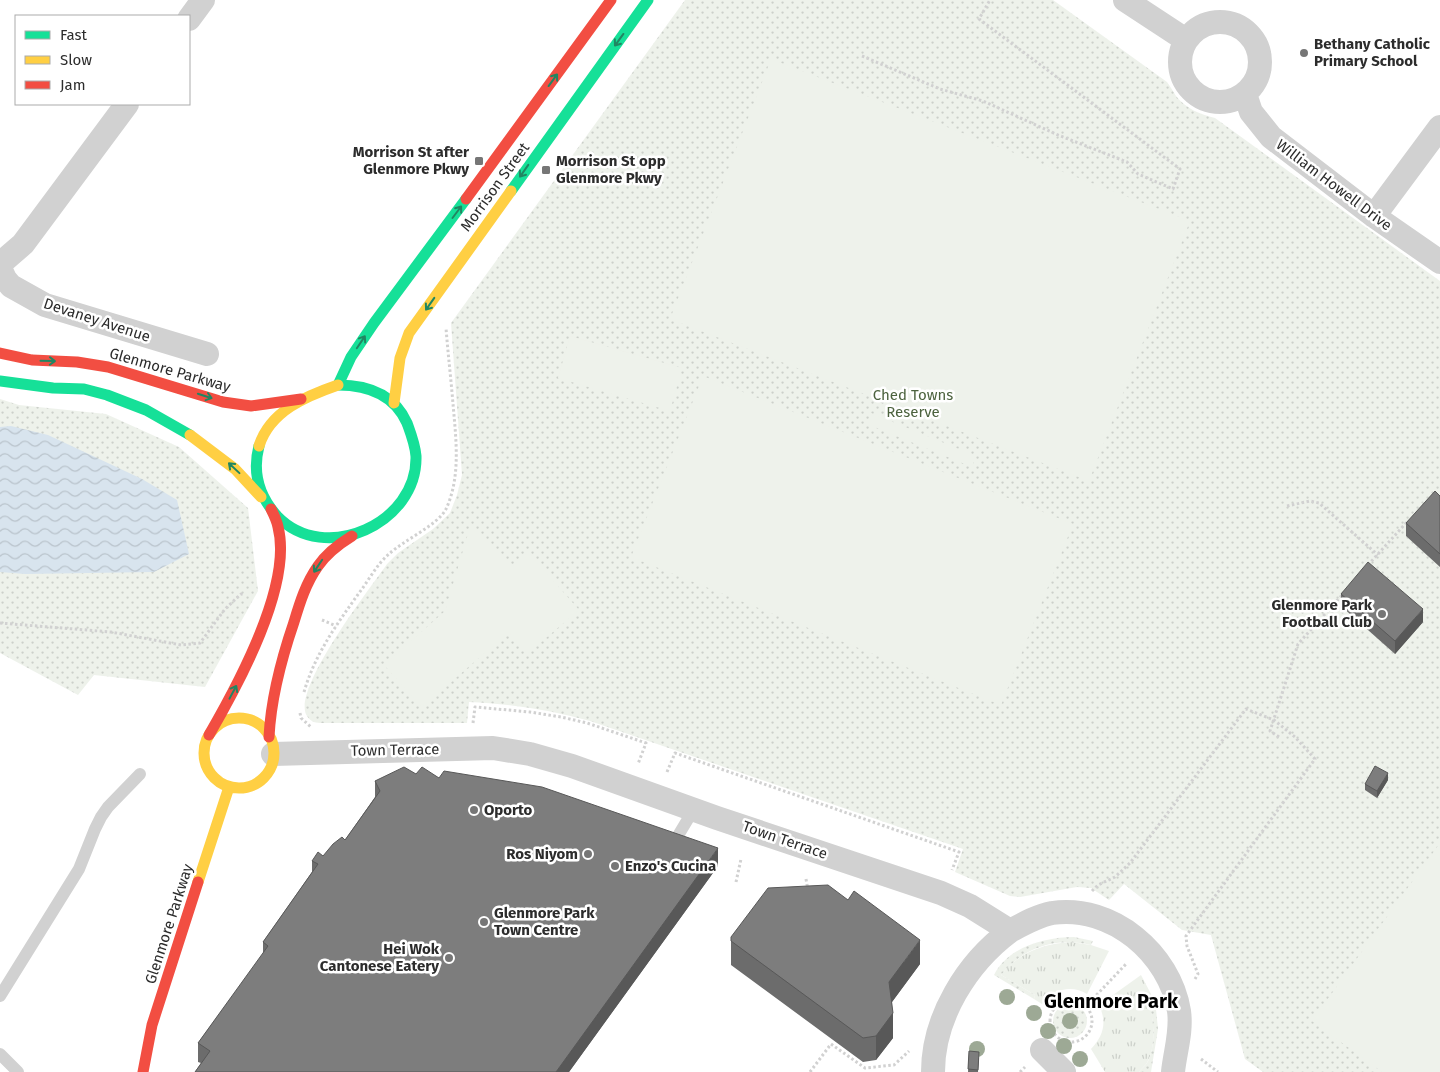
<svg xmlns="http://www.w3.org/2000/svg" width="1440" height="1072" viewBox="0 0 1440 1072" font-family="'Fira Sans',sans-serif">
<style>
.grass{fill:url(#grass-tufts)}
.park{fill:url(#park-dots)}
.pitch{fill:#eef2eb}
.water{fill:url(#water-waves)}
.lines{fill:none;stroke-linecap:round;stroke-linejoin:round}
.path{stroke:#d1d1d1;stroke-width:3;stroke-dasharray:2.5 2.5;stroke-linecap:butt}
.lane{stroke:#d1d1d1;stroke-width:12}
.street{stroke:#d1d1d1;stroke-width:24}
.fast{stroke:#16e098;stroke-width:11}
.slow{stroke:#ffcf43;stroke-width:11}
.jam{stroke:#f24e42;stroke-width:11}
.tree{fill:#9da995}
.wall{fill:#6c6c6c}
.shaded-wall{fill:#585858}
.building{fill:#7d7d7d;stroke:#585858}
.oneway{stroke:#218662}
.poi-dot{fill:#767676;stroke:#fff;stroke-width:2}
.labels{text-anchor:middle;stroke-width:5;stroke-linejoin:round;paint-order:stroke}
.poi-label{font-size:15px;font-weight:bold;fill:#2c2c2c;stroke:#fff;text-anchor:start}
.street-label{font-size:15px;fill:#2c2c2c;stroke:#fff}
.park-label{font-size:15px;fill:#4c623e;stroke:#fff}
.district-label{font-size:20px;font-weight:bold;fill:#000;stroke:#fff}
</style>
<defs>
<pattern id="grass-tufts" width="24" height="20" patternUnits="userSpaceOnUse" patternTransform="scale(1.25)"><rect width="24" height="20" fill="#eef2eb"/><path d="M3 7l-1-3M5 7V3M7 7l1-3M15 17l-1-3M17 17v-4M19 17l1-3" fill="none" stroke="#ccd0ca"/></pattern>
<pattern id="park-dots" width="8" height="8" patternUnits="userSpaceOnUse" patternTransform="scale(1.25)"><rect width="8" height="8" fill="#eef2eb"/><path d="M2 2h.1M6 6h.1" fill="none" stroke="#ccd0ca" stroke-width="1.8" stroke-linecap="round"/></pattern>
<pattern id="water-waves" width="16" height="10" patternUnits="userSpaceOnUse" patternTransform="scale(1.25)"><rect width="16" height="10" fill="#d8e4ee"/><path d="M0 5q4-4 8 0t8 0" fill="none" stroke="#bac4cc"/></pattern>
</defs>
<rect width="100%" height="100%" fill="#fff"/>
<path class="grass" d="M 1071,942 L 1091,945 L 1109,951 L 1087,994 C 1071,984 1053,990 1042,1004 L 1034,999 L 1035,995 L 1001,975 C 1020,952 1042,944 1071,942 Z
M 1141,975 L 1151,994 L 1147,996 C 1154,1014 1157,1046 1147,1063 C 1145,1066 1141,1069 1139,1072 L 1105,1072 L 1091,1049 C 1104,1035 1107,1022 1099,1005 Z"/>
<path class="park" d="M 685,0 L 1053,0 L 1167,82 C 1170,86 1173,91 1176,96 C 1186,109 1200,114 1215,118 L 1440,281 L 1440,1072 L 1263,1072 L 1245,1059 L 1211,935 L 1182,930 L 1124,884 L 1109,900 L 1091,888 L 1077,887 L 1020,897 L 1010,896 L 955,872 L 963,849 L 590,721 C 550,710 511,704 469,702 L 467,723 L 327,723 C 319,723 312,724 307,716 C 290,691 371,587 387,564 L 398,553 L 433,529 L 450,513 L 457,495 L 462,475 L 451,323 Z
M 0,399 L 19,405 L 106,414 L 179,447 L 248,508 L 258,591 L 205,687 L 94,675 L 78,695 L 0,653 Z
M 1074,937 L 1093,941 L 1091,945 C 1056,937 1024,947 1001,975 L 1035,995 L 1034,999 L 994,975 C 1008,947 1045,937 1074,937 Z
M 1151,994 L 1156,1009 L 1158,1029 L 1151,1072 L 1139,1072 C 1141,1069 1145,1066 1147,1063 C 1157,1045 1154,1014 1146,996 Z
M1053 1021a17 17 0 1 1 34 0a17 17 0 1 1-34 0Z"/>
<path class="pitch" d="M 771,59 L 1190,221 L 1089,481 L 670,319 Z
M 570,336 L 682,368 L 670,411 L 558,378 Z
M 703,376 L 1073,524 L 1001,705 L 631,557 Z
M 871,413 L 976,456 L 972,467 L 867,424 Z
M 470,527 L 511,568 L 528,552 L 579,610 L 527,654 L 509,632 L 422,707 L 384,665 L 445,611 Z
M 1440,843 L 1440,1072 L 1382,1072 L 1312,1021 Z"/>
<path class="water" d="M 11,426 L 48,435 L 142,479 L 177,500 L 189,554 L 154,572 L 25,574 L 0,572 L 0,427 Z"/>
<g class="lines">
<path class="path" d="M 862,56 L 940,89 L 983,101 L 1058,135 L 1127,162 L 1138,174 L 1173,189 L 1180,169 L 979,19 L 990,0
M 1287,506 L 1310,501 L 1319,503 L 1378,555
M 1368,565 L 1407,522
M 322,620 L 336,626
M 0,623 L 111,632 L 181,645 L 200,643 L 225,609 L 241,594 L 245,595
M 304,692 C 315,654 337,624 359,593 C 369,580 377,564 389,554 C 404,540 438,525 446,509 C 461,477 456,439 453,404 C 451,379 448,354 446,328
M 300,713 L 301,718 L 311,727
M 473,723 L 475,707 L 530,712 L 561,717 L 587,723 L 646,743 L 638,764
M 1279,737 L 1270,731 L 1298,644 L 1343,594
M 667,772 L 675,753 L 959,852 L 952,870
M 806,879 L 808,890
M 736,882 L 741,859
M 1092,891 L 1098,885 L 1115,877 L 1130,863 L 1246,709 L 1274,720 L 1295,737 L 1315,759 L 1186,936 L 1187,946 L 1198,974 L 1195,979
M1050 1021a21 21 0 1 1 42 0a21 21 0 1 1-42 0Z
M 1086,1006 L 1127,963
M 1201,1059 L 1218,1072
M 810,1072 L 831,1044 L 865,1068 L 894,1065 L 909,1051
M 1020,1072 L 1025,1067"/>
<path class="lane" d="M 673,844 L 694,809
M 0,996 L 79,869 L 95,829 L 101,817 L 108,807 L 140,774
M 0,1054 L 18,1072"/>
<path class="street" d="M 1125,0 L 1186,40
M 189,19 L 203,0
M1180 62a40 40 0 1 1 80 0a40 40 0 1 1-80 0Z
M 1245,94 L 1251,112 L 1271,137 L 1374,216 L 1440,262
M 1374,216 L 1440,127
M 0,264 L 23,244 L 127,104
M 0,268 L 5,279 L 11,286 L 45,305 L 207,354
M 273,754 L 493,748 L 530,754 L 572,766 L 717,818 L 941,893 L 970,906 L 1010,931 C 1023,924 1037,916 1052,913 C 1112,904 1170,954 1179,1011 C 1182,1032 1175,1052 1173,1072
M 1042,1050 L 1064,1072
M 933,1072 C 933,1017 967,963 1010,931"/>
<path class="fast" d="M 511,191 L 648,0
M 0,381 L 53,388 L 84,389 L 107,395 L 146,410 L 190,435
M 338,385 L 351,357 L 374,323 L 466,199
M 259,446 C 252,473 259,496 277,516 C 325,566 418,523 416,456 C 415,444 411,434 407,423 C 394,394 367,385 338,385"/>
<path class="slow" d="M 394,403 L 400,358 L 409,333 L 511,191
M 190,435 L 235,469 L 261,497
M 259,446 C 270,411 306,396 338,385
M204 753a35 35 0 1 1 70 0a35 35 0 1 1-70 0Z
M 198,882 L 229,787"/>
<path class="jam" d="M 466,199 L 611,0
M 0,353 L 32,360 L 77,362 L 108,367 L 223,402 L 251,406 L 301,399
M 209,735 C 238,685 293,585 278,527 C 277,521 274,515 271,509
M 269,737 C 271,697 281,660 294,622 C 300,602 306,583 318,566 C 327,553 339,544 352,536
M 143,1072 L 152,1025 L 198,882"/>
</g>
<g class="tree">
<circle cx="1007" cy="997" r="8"/>
<circle cx="1034" cy="1013" r="8"/>
<circle cx="1070" cy="1021" r="8"/>
<circle cx="1048" cy="1031" r="8"/>
<circle cx="1064" cy="1046" r="8"/>
<circle cx="977" cy="1049" r="8"/>
<circle cx="1080" cy="1059" r="8"/>
</g>
<path class="wall" d="M 1440,496 L 1440,567 L 1406,536 L 1406,523 Z
M 1341,594 L 1423,622 L 1395,654 L 1341,606 Z
M 416,774 L 439,778 L 718,866 L 569,1072 L 195,1072 L 201,1063 L 198,1062 L 198,1043 L 263,954 L 263,942 L 312,872 L 312,861 L 323,856 L 345,840 L 375,797 L 375,781 Z
M 1388,780 L 1377,798 L 1365,790 L 1365,784 Z
M 731,937 L 920,964 L 892,1002 L 893,1038 L 876,1060 L 863,1062 L 731,965 Z
M 969,1051 L 979,1058 L 978,1072 L 968,1072 Z"/>
<path class="shaded-wall" d="M 1423,609 L 1423,622 L 1395,654 L 1395,641 Z
M 1388,773 L 1388,780 L 1377,798 L 1377,791 Z
M 718,848 L 718,866 L 569,1072 L 556,1072 Z
M 920,940 L 920,964 L 889,1006 L 889,982 Z
M 893,1013 L 893,1038 L 876,1060 L 876,1036 Z"/>
<path class="building" d="M 1435,491 L 1440,496 L 1440,554 L 1406,523 Z
M 1368,562 L 1423,609 L 1395,641 L 1341,594 Z
M 1375,766 L 1388,773 L 1377,791 L 1365,784 Z
M 404,767 L 416,774 L 422,767 L 439,778 L 444,771 L 542,787 L 718,848 L 556,1072 L 195,1072 L 210,1051 L 198,1043 L 268,946 L 263,942 L 318,864 L 312,861 L 318,852 L 323,856 L 333,844 L 342,837 L 345,840 L 380,791 L 375,781 Z
M 828,885 L 848,900 L 854,891 L 920,940 L 889,982 L 893,1013 L 876,1036 L 863,1038 L 731,941 L 731,937 L 768,888 Z
M 969,1051 L 979,1052 L 978,1070 L 968,1069 Z"/>
<defs><path id="oneway-shaft" d="M-6 0H5M1.5-3L5.5 0L1.5 3" fill="none" stroke-width="1.6" stroke-linecap="round" stroke-linejoin="round" transform="scale(1.25)"/></defs>
<g class="oneway">
<use href="#oneway-shaft" transform="translate(619 40) rotate(126)"/>
<use href="#oneway-shaft" transform="translate(553 80) rotate(-54)"/>
<use href="#oneway-shaft" transform="translate(524 171) rotate(125)"/>
<use href="#oneway-shaft" transform="translate(457 212) rotate(-53)"/>
<use href="#oneway-shaft" transform="translate(430 304) rotate(125)"/>
<use href="#oneway-shaft" transform="translate(361 342) rotate(-56)"/>
<use href="#oneway-shaft" transform="translate(48 361) rotate(1)"/>
<use href="#oneway-shaft" transform="translate(205 396) rotate(18)"/>
<use href="#oneway-shaft" transform="translate(234 468) rotate(-137)"/>
<use href="#oneway-shaft" transform="translate(318 566) rotate(124)"/>
<use href="#oneway-shaft" transform="translate(233 692) rotate(-62)"/>
</g>
<g class="poi-dot">
<circle cx="1304" cy="53" r="5"/>
<rect x="474" y="156" width="10" height="10" rx="2.5"/>
<rect x="541" y="165" width="10" height="10" rx="2.5"/>
<circle cx="1382" cy="614" r="5"/>
<circle cx="474" cy="810" r="5"/>
<circle cx="588" cy="854" r="5"/>
<circle cx="615" cy="866" r="5"/>
<circle cx="484" cy="922" r="5"/>
<circle cx="449" cy="958" r="5"/>
</g>
<g class="labels">
<g class="poi-label">
<text x="1314" y="49">Bethany Catholic<tspan x="1314" dy="17">Primary School</tspan></text>
<text x="469" y="157" text-anchor="end">Morrison St after<tspan x="469" dy="17">Glenmore Pkwy</tspan></text>
<text x="556" y="166">Morrison St opp<tspan x="556" dy="17">Glenmore Pkwy</tspan></text>
<text x="1372" y="610" text-anchor="end">Glenmore Park<tspan x="1372" dy="17">Football Club</tspan></text>
<text x="484" y="815">Oporto</text>
<text x="578" y="859" text-anchor="end">Ros Niyom</text>
<text x="625" y="871">Enzo's Cucina</text>
<text x="494" y="918">Glenmore Park<tspan x="494" dy="17">Town Centre</tspan></text>
<text x="439" y="954" text-anchor="end">Hei Wok<tspan x="439" dy="17">Cantonese Eatery</tspan></text>
</g>
<g class="street-label">
<text transform="translate(1334 185) rotate(37)" y="5">William Howell Drive</text>
<text transform="translate(495 187) rotate(-54)" y="5">Morrison Street</text>
<text transform="translate(97 320) rotate(18)" y="5">Devaney Avenue</text>
<text transform="translate(170 370) rotate(16)" y="5">Glenmore Parkway</text>
<text transform="translate(395 750) rotate(-1)" y="5">Town Terrace</text>
<text transform="translate(785 840) rotate(19)" y="5">Town Terrace</text>
<text transform="translate(169 924) rotate(-72)" y="5">Glenmore Parkway</text>
</g>
<g class="park-label">
<text x="913" y="400">Ched Towns<tspan x="913" dy="17">Reserve</tspan></text>
</g>
<g class="district-label">
<text x="1111" y="1008">Glenmore Park</text>
</g>
</g>
<rect x="15" y="15" width="175" height="90" fill="#ffffff" stroke="#ababab"/>
<rect x="25" y="31" width="25" height="8" fill="#16e098" stroke="#ababab"/>
<text x="60" y="40" font-size="15" fill="#2c2c2c">Fast</text>
<rect x="25" y="56" width="25" height="8" fill="#ffcf43" stroke="#ababab"/>
<text x="60" y="65" font-size="15" fill="#2c2c2c">Slow</text>
<rect x="25" y="81" width="25" height="8" fill="#f24e42" stroke="#ababab"/>
<text x="60" y="90" font-size="15" fill="#2c2c2c">Jam</text>
</svg>
